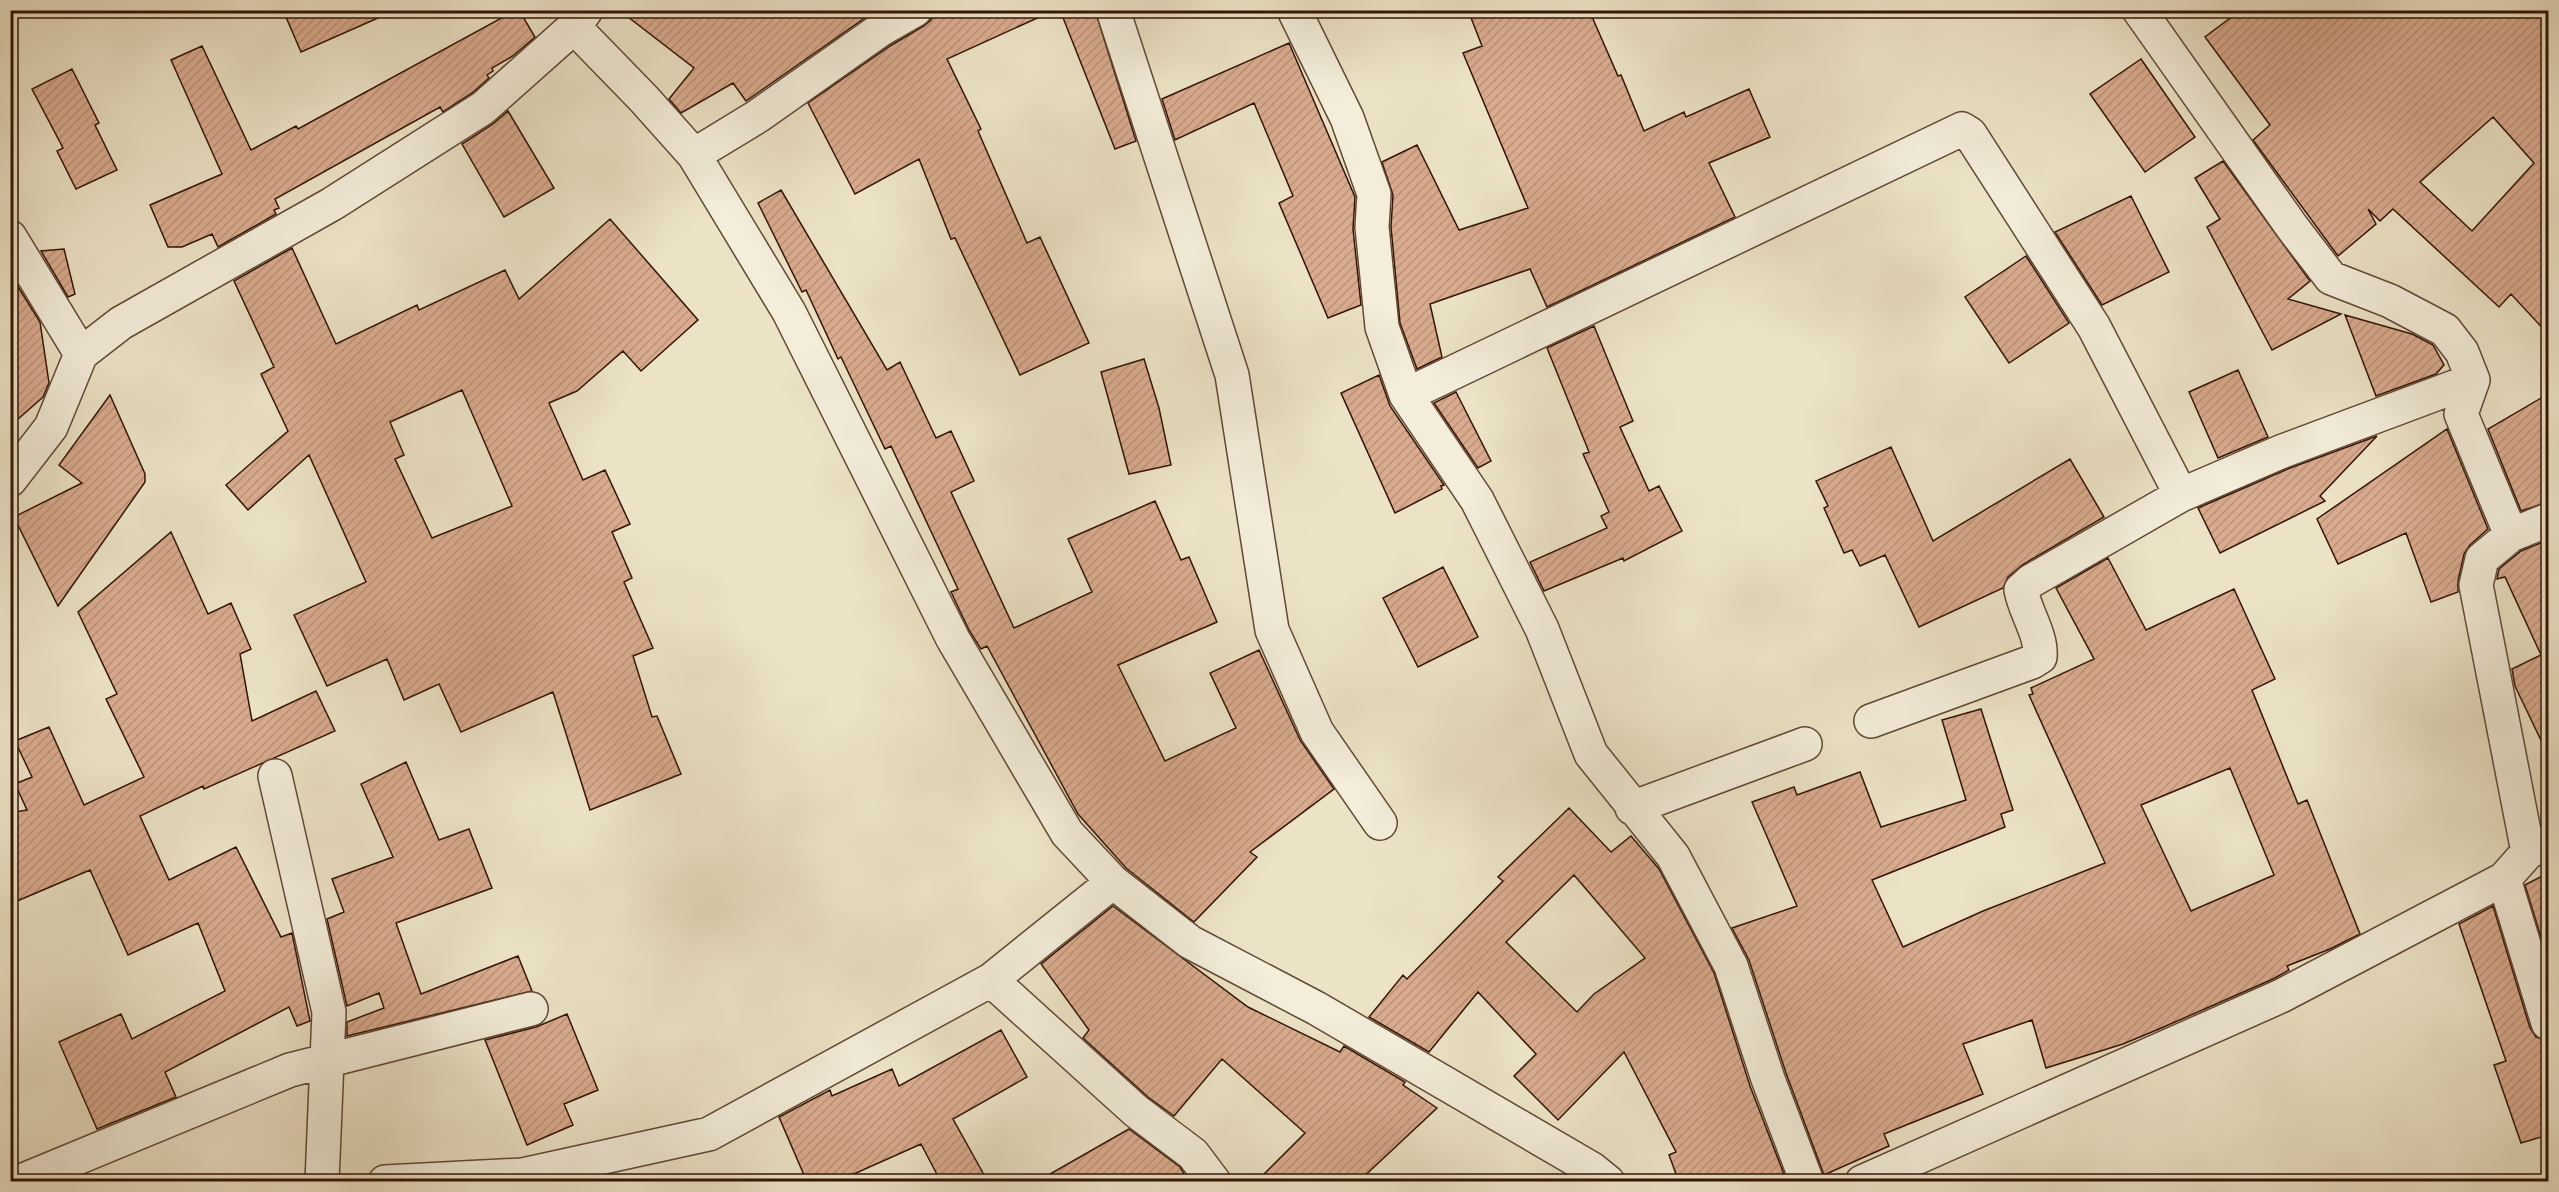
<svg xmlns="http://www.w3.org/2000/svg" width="2559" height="1192" viewBox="0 0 2559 1192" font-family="'Libre Bodoni',serif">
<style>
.building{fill:url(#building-hatch);stroke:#331405;stroke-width:1.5;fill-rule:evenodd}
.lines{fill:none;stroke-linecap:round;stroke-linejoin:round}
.street-casing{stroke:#614835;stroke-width:36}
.street{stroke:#f3edda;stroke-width:33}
</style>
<defs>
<pattern id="building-hatch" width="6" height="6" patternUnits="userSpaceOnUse" patternTransform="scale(1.5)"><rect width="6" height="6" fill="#d9ab8e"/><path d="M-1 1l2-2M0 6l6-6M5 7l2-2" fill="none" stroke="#bb9279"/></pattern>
</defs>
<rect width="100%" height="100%" fill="#ece3c6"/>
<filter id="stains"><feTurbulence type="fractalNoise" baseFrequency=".00333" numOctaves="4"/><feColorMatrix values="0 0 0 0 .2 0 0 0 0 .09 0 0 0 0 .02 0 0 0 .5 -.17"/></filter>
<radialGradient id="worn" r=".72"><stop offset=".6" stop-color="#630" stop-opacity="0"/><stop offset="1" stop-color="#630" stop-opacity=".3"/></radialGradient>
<path class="building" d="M 283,10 L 396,10 L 301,52 Z
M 516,10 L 519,10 L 535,37 L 513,56 L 492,68 L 493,71 L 487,75 L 489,78 L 472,93 L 443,112 L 440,107 L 275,199 L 279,208 L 274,210 L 276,214 L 218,247 L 212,234 L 182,247 L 168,247 L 150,205 L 222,174 L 171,60 L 202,46 L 251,150 L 296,126 L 298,129 Z
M 619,10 L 876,10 L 746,101 L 733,83 L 681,113 L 669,99 L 694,68 Z
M 934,10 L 1055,10 L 947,59 L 981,129 L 978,131 L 1027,243 L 1040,237 L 1089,343 L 1020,375 L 955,238 L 951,239 L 919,159 L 855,194 L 808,103 L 890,46 L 924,26 L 931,20 Z
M 1060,10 L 1095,10 L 1136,141 L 1115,149 Z
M 1468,10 L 1589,10 L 1618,76 L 1621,75 L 1644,131 L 1684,112 L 1686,117 L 1749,89 L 1770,137 L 1709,163 L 1735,217 L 1547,307 L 1530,269 L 1430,304 L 1442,357 L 1417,369 L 1400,323 L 1391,227 L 1393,195 L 1382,162 L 1417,145 L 1459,230 L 1528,208 L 1463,53 L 1482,46 Z
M 2241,10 L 2548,10 L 2548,334 L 2511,294 L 2499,307 L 2393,209 L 2380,221 L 2368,209 L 2376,224 L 2338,256 L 2253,140 L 2270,125 L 2205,37 ZM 2493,117 L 2534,163 L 2472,231 L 2420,182 Z
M 1289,43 L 1355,197 L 1353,229 L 1361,305 L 1328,318 L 1279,203 L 1293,196 L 1254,103 L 1175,140 L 1162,99 Z
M 2141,59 L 2195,137 L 2145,172 L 2090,94 Z
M 72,69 L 99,123 L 95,125 L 117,170 L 76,189 L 57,151 L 63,148 L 32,89 Z
M 508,111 L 554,188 L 504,217 L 462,144 L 493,124 Z
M 2223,161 L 2310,281 L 2288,299 L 2341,314 L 2272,350 L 2207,227 L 2220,219 L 2195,178 Z
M 781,190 L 887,370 L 900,362 L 936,438 L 951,431 L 974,481 L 951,492 L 1014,628 L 1092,592 L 1068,539 L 1155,501 L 1181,560 L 1189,557 L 1217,622 L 1118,665 L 1165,761 L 1236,728 L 1210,673 L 1259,650 L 1300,740 L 1334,789 L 1250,852 L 1257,857 L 1194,922 L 1126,868 L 1078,814 L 987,646 L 981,649 L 969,630 L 951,592 L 958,589 L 891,446 L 885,449 L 841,357 L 838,359 L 806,290 L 802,292 L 758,203 Z
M 2131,196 L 2169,272 L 2102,305 L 2055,232 Z
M 610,219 L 698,320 L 641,371 L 623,351 L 577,391 L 549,403 L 583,480 L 605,470 L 630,524 L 612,532 L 632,578 L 624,582 L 653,648 L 633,656 L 652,717 L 657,716 L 681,774 L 590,810 L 553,692 L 461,732 L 439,684 L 404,700 L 387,659 L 327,686 L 294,615 L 366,582 L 309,455 L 248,510 L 226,485 L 288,431 L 261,374 L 274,367 L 234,281 L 292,248 L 336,344 L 417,305 L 419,310 L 505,270 L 519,299 ZM 462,390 L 512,506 L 432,538 L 395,459 L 404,455 L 390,422 Z
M 64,249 L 75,294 L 68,297 L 41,251 Z
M 2026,256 L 2069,323 L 2009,363 L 1965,297 Z
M 10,274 L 40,322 L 49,383 L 43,397 L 10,426 Z
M 2345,315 L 2412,334 L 2433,345 L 2444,365 L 2436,374 L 2376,396 Z
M 1594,326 L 1633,421 L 1620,427 L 1649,491 L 1659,486 L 1682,531 L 1624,561 L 1623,558 L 1544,591 L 1530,562 L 1607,528 L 1601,516 L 1609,512 L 1583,454 L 1589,452 L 1547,348 Z
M 1144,359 L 1159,408 L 1171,465 L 1129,474 L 1101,372 Z
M 2238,370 L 2268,437 L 2218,458 L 2189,392 Z
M 1379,375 L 1390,406 L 1444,485 L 1441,486 L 1442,489 L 1395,513 L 1341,393 Z
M 1456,392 L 1491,461 L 1478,468 L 1434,403 Z
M 2548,394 L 2548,502 L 2521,511 L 2488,429 Z
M 110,395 L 145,474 L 145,482 L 58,606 L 14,517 L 82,483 L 59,465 Z
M 2447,429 L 2488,529 L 2470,545 L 2464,554 L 2458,581 L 2458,592 L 2431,602 L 2406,533 L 2338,564 L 2317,519 Z
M 2377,436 L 2320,496 L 2325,501 L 2220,553 L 2198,508 L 2290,468 Z
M 1891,447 L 1933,541 L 2070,459 L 2104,517 L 2022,565 L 2008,577 L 2003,588 L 1919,627 L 1885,555 L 1860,566 L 1852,550 L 1844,553 L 1824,508 L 1828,506 L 1816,481 Z
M 171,532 L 208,614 L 231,603 L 251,649 L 240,654 L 252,721 L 316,691 L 335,731 L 204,789 L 203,786 L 140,816 L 169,880 L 236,847 L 281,937 L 292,933 L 310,1021 L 297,1026 L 289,1007 L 165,1072 L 176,1097 L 97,1129 L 59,1042 L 121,1014 L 132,1039 L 225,991 L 198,923 L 128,955 L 90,870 L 10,904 L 10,813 L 27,810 L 15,784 L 32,777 L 15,741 L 49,727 L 84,805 L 144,777 L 106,699 L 117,694 L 78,612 Z
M 2548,540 L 2548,755 L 2515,686 L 2512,669 L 2541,655 L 2505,577 L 2497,579 L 2499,569 L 2521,551 Z
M 2108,558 L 2146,630 L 2234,589 L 2275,679 L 2252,690 L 2298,804 L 2307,800 L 2360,934 L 2330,949 L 2287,966 L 2289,970 L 2273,979 L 2159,1029 L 2123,1044 L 2046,1068 L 2032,1020 L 1963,1044 L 1983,1094 L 1884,1134 L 1889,1146 L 1824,1175 L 1786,1073 L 1749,960 L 1732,928 L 1797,906 L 1752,802 L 1794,787 L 1797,795 L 1860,772 L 1881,827 L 1966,800 L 1942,720 L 1981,709 L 2013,810 L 2001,814 L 2005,827 L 1872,880 L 1903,947 L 1983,911 L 2105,863 L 2029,695 L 2033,694 L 2031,688 L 2094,659 L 2056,588 ZM 2230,768 L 2274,875 L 2191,911 L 2141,805 Z
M 1443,567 L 1478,637 L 1418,667 L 1383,598 Z
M 406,762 L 439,840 L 469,829 L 492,888 L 396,923 L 421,994 L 518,956 L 532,991 L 347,1036 L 347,1022 L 384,1008 L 379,993 L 347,1006 L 327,919 L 344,912 L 332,879 L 393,857 L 361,784 Z
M 1569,808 L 1611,852 L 1631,836 L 1659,869 L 1714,973 L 1750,1086 L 1787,1182 L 1679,1182 L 1669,1155 L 1676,1152 L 1624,1052 L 1558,1120 L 1514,1076 L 1536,1054 L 1478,992 L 1429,1052 L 1369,1017 L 1403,975 L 1407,979 L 1503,881 L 1498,877 ZM 1574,875 L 1645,958 L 1594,994 L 1577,1012 L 1506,942 Z
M 2548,873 L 2548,960 L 2525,885 Z
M 1113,906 L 1248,1007 L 1340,1052 L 1344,1046 L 1405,1082 L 1403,1085 L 1437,1108 L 1358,1182 L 1256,1182 L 1305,1133 L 1222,1059 L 1174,1116 L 1148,1097 L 1083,1038 L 1089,1030 L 1041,964 Z
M 2493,906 L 2530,1028 L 2536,1037 L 2548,1041 L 2548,1135 L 2521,1143 L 2494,1065 L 2506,1061 L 2459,924 Z
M 567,1014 L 598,1090 L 564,1104 L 573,1125 L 527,1145 L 485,1040 L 536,1027 Z
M 1001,1030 L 1027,1077 L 953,1119 L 988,1182 L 941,1182 L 921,1144 L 836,1182 L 807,1182 L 779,1117 L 830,1090 L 832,1096 L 892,1069 L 899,1086 Z
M 1129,1129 L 1180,1167 L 1189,1182 L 1036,1182 Z"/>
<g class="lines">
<g class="street-casing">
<path id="street" d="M 1113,10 L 1232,375 L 1272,630 L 1317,732 L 1380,823
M 1294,10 L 1347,118 L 1374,194 L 1372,227 L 1382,327 L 1406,395 L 1477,500 L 1542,629 L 1591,754 L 1673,856 L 1731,966 L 1768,1079 L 1807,1182
M 2139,10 L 2292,227 L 2331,278 L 2390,301 L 2445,330 L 2462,352 L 2473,380 L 2461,414 L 2511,535
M 574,27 L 644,99 L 694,155 L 789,312 L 953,639 L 1067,833 L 1113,882 L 1190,942 L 1316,1008 L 1592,1169 L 1608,1182
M 694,155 L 758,116 L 880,30 L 915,10
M 10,237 L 81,354
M 1406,395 L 1962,129 L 1970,134 L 2094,327 L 2181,495
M 10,480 L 51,427 L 81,354 L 121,323 L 332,204 L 483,108 L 574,27 L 586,10
M 1871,721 L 2032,662 L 2040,657 C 2042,635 2025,612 2021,590 L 2031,581 L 2181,495 L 2283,451 L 2473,380
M 275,776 L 329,1012 L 322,1182
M 1632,808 L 1805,744
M 2528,852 L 2476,585 L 2482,559 L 2511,535 L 2548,520
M 2504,879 L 2548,1023
M 991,980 L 1136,1111 L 1193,1154 L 1214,1182
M 19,1182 L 290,1070 L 531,1009
M 385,1182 L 522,1175 L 709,1134 L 991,980 L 1113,882
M 1862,1182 L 2281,996 L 2504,879 L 2528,852 L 2548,843"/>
</g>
<use href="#street" class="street"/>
</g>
<rect width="2559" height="1192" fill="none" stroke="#ece3c6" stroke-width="36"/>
<rect x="12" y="12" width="2535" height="1168" fill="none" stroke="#331405" stroke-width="3"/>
<rect x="18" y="18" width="2523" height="1156" fill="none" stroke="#331405" stroke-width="1.5"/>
<rect width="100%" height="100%" filter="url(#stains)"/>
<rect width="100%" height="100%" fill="url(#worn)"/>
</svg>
